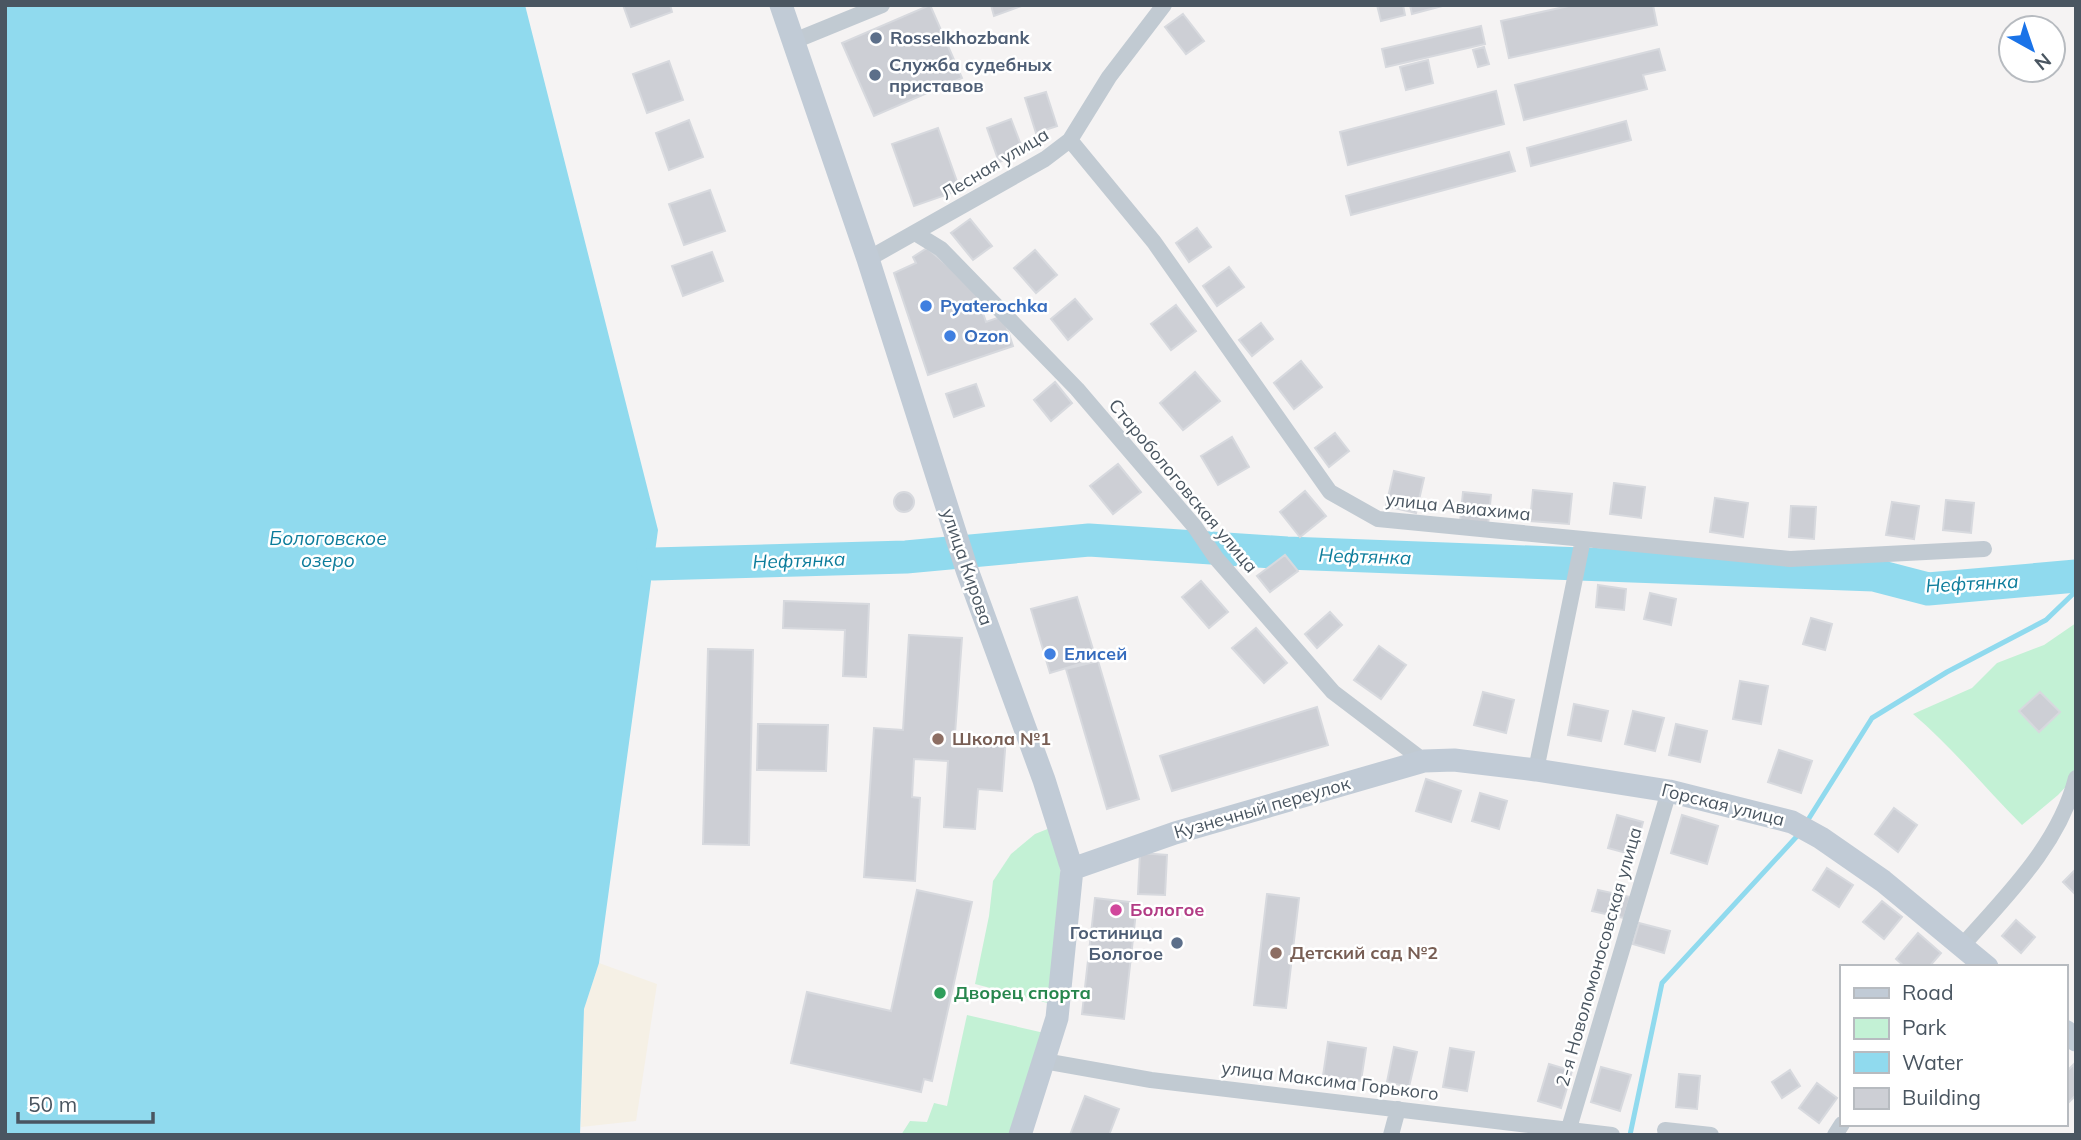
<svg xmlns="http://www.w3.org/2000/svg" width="2081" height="1140" viewBox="0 0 2081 1140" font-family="Mulish,sans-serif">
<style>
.green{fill:#c3f1d5}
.sand{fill:#f5f0e5}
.water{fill:#90daee}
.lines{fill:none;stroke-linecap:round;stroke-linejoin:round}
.stream{stroke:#90daee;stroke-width:5}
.river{stroke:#90daee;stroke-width:33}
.building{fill:#cdcfd5;stroke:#d7d9de;stroke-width:2}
.street{stroke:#c1cad2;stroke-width:16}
.secondary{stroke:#c1cbd6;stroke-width:23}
.service-dot{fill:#5c6f8a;stroke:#fff;stroke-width:2.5}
.shop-dot{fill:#3f7fe0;stroke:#fff;stroke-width:2.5}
.education-dot{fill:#8d6e63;stroke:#fff;stroke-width:2.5}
.hotel-dot{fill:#d1479c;stroke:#fff;stroke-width:2.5}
.leisure-dot{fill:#2e9e5b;stroke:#fff;stroke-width:2.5}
.labels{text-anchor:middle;stroke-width:5;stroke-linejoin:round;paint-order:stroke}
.service-label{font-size:18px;font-weight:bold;fill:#4e5e75;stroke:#fff;text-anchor:start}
.street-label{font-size:18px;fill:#4a5661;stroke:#fff}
.shop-label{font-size:18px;font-weight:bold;fill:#366cbe;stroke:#fff;text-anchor:start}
.education-label{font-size:18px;font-weight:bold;fill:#785e54;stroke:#fff;text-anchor:start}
.hotel-label{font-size:18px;font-weight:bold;fill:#b23c85;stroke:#fff;text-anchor:start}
.leisure-label{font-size:18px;font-weight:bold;fill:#27864d;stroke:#fff;text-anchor:start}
.water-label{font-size:19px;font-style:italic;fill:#0c7c9b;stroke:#fff}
</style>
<rect width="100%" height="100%" fill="#f5f3f3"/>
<path class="green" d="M 2076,623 L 2076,776 L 2058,795 L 2022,825 C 1985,788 1952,747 1913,714 L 1972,688 L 1997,663 L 2044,645 Z
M 1050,828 L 1059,862 L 1064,899 L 1059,1006 L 975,984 L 989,916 L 993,881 L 1011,854 L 1035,834 Z
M 967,1015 L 1053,1035 L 1022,1135 L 901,1135 L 910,1121 L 927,1122 L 934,1103 L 947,1106 Z"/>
<path class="sand" d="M 599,963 L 657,984 L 636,1121 L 581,1127 L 584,1009 Z"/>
<path class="water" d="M 5,5 L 525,5 L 658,530 L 599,963 L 584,1009 L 580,1135 L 5,1135 Z"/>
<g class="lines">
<path class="stream" d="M 1806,823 L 1872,718 L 1947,672 L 2046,620 L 2076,591
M 1630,1135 L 1662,983 L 1799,834"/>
<path class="river" d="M 653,564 L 906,557 L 1089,540 L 1287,553 L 1874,575 L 1928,589 L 2076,576"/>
</g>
<path class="building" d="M 623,5 L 670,5 L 672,12 L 631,27 Z
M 930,5 L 962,78 L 874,116 L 842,43 Z
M 991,5 L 1024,5 L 994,16 Z
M 1377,5 L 1403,5 L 1405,15 L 1381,21 Z
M 1410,5 L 1446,5 L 1412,14 Z
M 1573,5 L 1653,5 L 1657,25 L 1509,58 L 1501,21 Z
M 1183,14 L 1204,41 L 1186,54 L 1165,27 Z
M 1481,26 L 1485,44 L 1386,67 L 1382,49 Z
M 1484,47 L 1489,64 L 1478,67 L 1473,50 Z
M 1659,49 L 1665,70 L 1643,75 L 1647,89 L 1524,120 L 1515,85 Z
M 1428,60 L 1433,83 L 1406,90 L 1400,67 Z
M 669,61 L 683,100 L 647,113 L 633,74 Z
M 1496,91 L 1504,124 L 1348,165 L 1340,132 Z
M 1046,92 L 1057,126 L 1036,133 L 1025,98 Z
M 1011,119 L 1024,153 L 999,162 L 987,128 Z
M 689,120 L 703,157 L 669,170 L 656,133 Z
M 1626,121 L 1631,140 L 1531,166 L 1527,148 Z
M 938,128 L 960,190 L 914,206 L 892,144 Z
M 1509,152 L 1515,171 L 1351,215 L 1346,196 Z
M 710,190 L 725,231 L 684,245 L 669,204 Z
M 970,219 L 992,246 L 973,260 L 951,233 Z
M 1197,228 L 1211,247 L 1189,262 L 1176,243 Z
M 927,248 L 975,289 L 986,322 L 1003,316 L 1013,346 L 928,375 L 894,273 L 916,263 L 913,257 Z
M 1035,250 L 1057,275 L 1036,293 L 1014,268 Z
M 712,252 L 723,281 L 683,296 L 672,266 Z
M 1229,267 L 1244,287 L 1217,306 L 1203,286 Z
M 1075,299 L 1092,319 L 1068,340 L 1051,319 Z
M 1176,305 L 1196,331 L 1171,350 L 1151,324 Z
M 1261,323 L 1273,339 L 1252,356 L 1239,340 Z
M 1301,361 L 1322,387 L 1294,409 L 1274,383 Z
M 1195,372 L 1220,401 L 1183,430 L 1160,403 Z
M 1055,382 L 1072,403 L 1051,421 L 1034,400 Z
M 976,384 L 984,406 L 954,417 L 946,394 Z
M 1335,433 L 1349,451 L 1329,467 L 1315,448 Z
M 1232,437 L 1249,467 L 1218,485 L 1201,456 Z
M 1118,464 L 1141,492 L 1113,514 L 1090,486 Z
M 1394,471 L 1424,478 L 1416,513 L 1386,506 Z
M 1614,483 L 1645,487 L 1641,518 L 1610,514 Z
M 1533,490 L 1572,494 L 1569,524 L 1530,521 Z
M 1305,491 L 1326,516 L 1300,537 L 1280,512 Z
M894 502a10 10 0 1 1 20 0a10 10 0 1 1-20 0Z
M 1463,492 L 1491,495 L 1488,525 L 1460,522 Z
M 1715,498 L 1748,503 L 1743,537 L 1710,532 Z
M 1946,500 L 1974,503 L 1971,533 L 1943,530 Z
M 1892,502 L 1919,506 L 1914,539 L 1886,535 Z
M 1791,506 L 1816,507 L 1814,539 L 1789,537 Z
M 1285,555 L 1298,571 L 1270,592 L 1257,576 Z
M 1201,581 L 1228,612 L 1209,628 L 1182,597 Z
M 1598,585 L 1626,589 L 1624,610 L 1596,607 Z
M 1650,593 L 1676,599 L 1671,625 L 1644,619 Z
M 1077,597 L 1096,659 L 1050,673 L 1031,609 Z
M 784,601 L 869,604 L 866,677 L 843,676 L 845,630 L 783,628 Z
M 1330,612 L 1342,625 L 1317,648 L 1305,634 Z
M 1811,618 L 1832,624 L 1825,650 L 1803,644 Z
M 1256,628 L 1287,663 L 1264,683 L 1232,648 Z
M 909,635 L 962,638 L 955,734 L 1006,737 L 1002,791 L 978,789 L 975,829 L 944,827 L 948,761 L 914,759 L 912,797 L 920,798 L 915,881 L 864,877 L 874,728 L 903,730 Z
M 1379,646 L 1406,665 L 1381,699 L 1354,680 Z
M 708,649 L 753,650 L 749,845 L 703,844 Z
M 1098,661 L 1139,799 L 1107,809 L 1066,669 Z
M 1740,681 L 1768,686 L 1761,724 L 1733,719 Z
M 1483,692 L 1514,700 L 1506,733 L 1474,725 Z
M 2040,692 L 2060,712 L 2039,732 L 2019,711 Z
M 1574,704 L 1608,711 L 1601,741 L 1568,735 Z
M 1317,707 L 1328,745 L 1172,791 L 1160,756 Z
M 1633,711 L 1664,718 L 1655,751 L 1625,744 Z
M 758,724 L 828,725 L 826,771 L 757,770 Z
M 1676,724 L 1707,731 L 1700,762 L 1669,755 Z
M 1779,750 L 1812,761 L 1801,793 L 1768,782 Z
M 1426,779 L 1461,791 L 1451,822 L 1416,811 Z
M 1480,793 L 1507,801 L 1499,829 L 1472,821 Z
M 1894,808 L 1917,825 L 1898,852 L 1875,834 Z
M 1617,815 L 1643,822 L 1634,855 L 1608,848 Z
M 1682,815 L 1718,826 L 1707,864 L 1671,853 Z
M 1140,853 L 1167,855 L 1165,895 L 1138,894 Z
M 1827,868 L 1853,885 L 1839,907 L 1813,890 Z
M 2076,869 L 2076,895 L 2063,882 Z
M 917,890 L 972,902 L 932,1081 L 924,1079 L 921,1092 L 791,1063 L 807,992 L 891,1011 Z
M 1598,890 L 1630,897 L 1624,918 L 1592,911 Z
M 1267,894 L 1299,898 L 1286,1008 L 1254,1005 Z
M 1095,898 L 1137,903 L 1124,1019 L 1082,1014 Z
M 1882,901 L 1902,917 L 1884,939 L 1863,922 Z
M 2016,920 L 2035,937 L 2021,953 L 2002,936 Z
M 1639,923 L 1670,931 L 1664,953 L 1633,944 Z
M 1918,933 L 1941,953 L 1929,967 L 1905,967 L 1896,959 Z
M 1328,1042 L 1366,1048 L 1361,1081 L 1323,1076 Z
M 1394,1047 L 1417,1052 L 1409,1087 L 1387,1082 Z
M 1450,1048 L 1474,1052 L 1467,1091 L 1443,1087 Z
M 1549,1064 L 1572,1071 L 1561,1108 L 1538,1101 Z
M 2074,1064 L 2076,1095 L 2066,1105 L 2065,1073 Z
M 1601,1067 L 1631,1075 L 1620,1111 L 1591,1102 Z
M 1790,1070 L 1800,1086 L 1782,1098 L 1772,1082 Z
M 1679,1074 L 1700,1076 L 1697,1109 L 1676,1107 Z
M 1817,1083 L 1837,1098 L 1819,1123 L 1799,1108 Z
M 1085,1096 L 1119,1109 L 1109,1135 L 1070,1135 Z"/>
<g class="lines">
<path class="street" d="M 794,41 L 882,5
M 1070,140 L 1154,242 L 1330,492 L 1378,519 L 1790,559 L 1984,549
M 915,233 L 941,249 L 1077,389 L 1195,527 L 1216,558 L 1333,692 L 1424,761
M 868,259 L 1045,159 L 1070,140 L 1109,77 L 1164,5
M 1536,770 L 1583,539
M 1962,946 C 2006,896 2059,845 2076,778
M 1044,1061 L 1151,1080 L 1612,1135
M 1665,1130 L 1711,1135
M 1391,1135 L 1398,1109
M 1567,1135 L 1669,791
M 1835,1135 L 1842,1124"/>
<path class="secondary" d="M 781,5 L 868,259 L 967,570 L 1044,780 L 1072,869 L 1057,1018 L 1020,1135
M 1072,869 L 1175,833 L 1424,761 L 1454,760 L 1536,770 L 1669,791 L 1792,822 L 1821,838 L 1883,881 L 1987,967
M 2065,1031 L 2076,1040"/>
</g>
<g class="service-dot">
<circle cx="876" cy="38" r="7"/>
<circle cx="875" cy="75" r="7"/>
<circle cx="1177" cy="943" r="7"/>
</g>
<g class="shop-dot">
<circle cx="926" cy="306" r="7"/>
<circle cx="950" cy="336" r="7"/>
<circle cx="1050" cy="654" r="7"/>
</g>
<g class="education-dot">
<circle cx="938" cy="739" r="7"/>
<circle cx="1276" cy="953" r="7"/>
</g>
<circle class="hotel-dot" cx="1116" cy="910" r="7"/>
<circle class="leisure-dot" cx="940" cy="993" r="7"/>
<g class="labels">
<g class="service-label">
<text x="890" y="44">Rosselkhozbank</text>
<text x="889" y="71">Служба судебных<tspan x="889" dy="21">приставов</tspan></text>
<text x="1163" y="939" text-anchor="end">Гостиница<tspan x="1163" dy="21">Бологое</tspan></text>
</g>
<g class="street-label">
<text transform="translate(995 164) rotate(-31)" y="6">Лесная улица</text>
<text transform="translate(1183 486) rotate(50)" y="6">Старобологовская улица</text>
<text transform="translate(1458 507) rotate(6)" y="6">улица Авиахима</text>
<text transform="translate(967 567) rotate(71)" y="6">улица Кирова</text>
<text transform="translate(1723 805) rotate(14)" y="6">Горская улица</text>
<text transform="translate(1262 808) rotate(-16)" y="6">Кузнечный переулок</text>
<text transform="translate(1599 957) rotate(-74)" y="6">2-я Новоломоносовская улица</text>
<text transform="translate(1330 1081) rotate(7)" y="6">улица Максима Горького</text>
</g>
<g class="shop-label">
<text x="940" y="312">Pyaterochka</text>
<text x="964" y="342">Ozon</text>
<text x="1064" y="660">Елисей</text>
</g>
<g class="education-label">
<text x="952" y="745">Школа №1</text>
<text x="1290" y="959">Детский сад №2</text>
</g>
<g class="hotel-label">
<text x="1130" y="916">Бологое</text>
</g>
<g class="leisure-label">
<text x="954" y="999">Дворец спорта</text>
</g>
<g class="water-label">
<text x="328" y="545">Бологовское<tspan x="328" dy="22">озеро</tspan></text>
<text transform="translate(1365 556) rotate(2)" y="7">Нефтянка</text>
<text transform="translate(799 560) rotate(-2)" y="7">Нефтянка</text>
<text transform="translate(1972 583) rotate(-3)" y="7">Нефтянка</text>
</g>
</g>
<rect width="2081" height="1140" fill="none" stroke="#4a5661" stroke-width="14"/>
<rect x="1840" y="965" width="228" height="161" fill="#ffffff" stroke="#b7bbc0" stroke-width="2"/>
<rect x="1854" y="988" width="35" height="10" fill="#c1cbd6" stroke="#b7bbc0" stroke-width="2"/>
<text x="1902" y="1000" font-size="21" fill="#4a5661">Road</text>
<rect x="1854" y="1018" width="35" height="21" fill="#c3f1d5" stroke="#b7bbc0" stroke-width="2"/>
<text x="1902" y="1035" font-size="21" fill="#4a5661">Park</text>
<rect x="1854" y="1052" width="35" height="21" fill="#90daee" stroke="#b7bbc0" stroke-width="2"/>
<text x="1902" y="1070" font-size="21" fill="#4a5661">Water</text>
<rect x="1854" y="1088" width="35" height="21" fill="#cdcfd5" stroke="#b7bbc0" stroke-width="2"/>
<text x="1902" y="1105" font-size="21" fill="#4a5661">Building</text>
<g transform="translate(2032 49) rotate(140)"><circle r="33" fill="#ffffff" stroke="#b7bbc0" stroke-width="2"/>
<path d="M0-5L12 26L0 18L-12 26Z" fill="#1a73e8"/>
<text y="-10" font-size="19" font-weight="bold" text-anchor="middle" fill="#4a5661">N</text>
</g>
<path d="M18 1112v10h135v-10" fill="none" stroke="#4a5661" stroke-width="3.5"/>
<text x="28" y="1112" font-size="21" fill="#4a5661" stroke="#ffffff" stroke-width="5" paint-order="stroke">50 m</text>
</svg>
